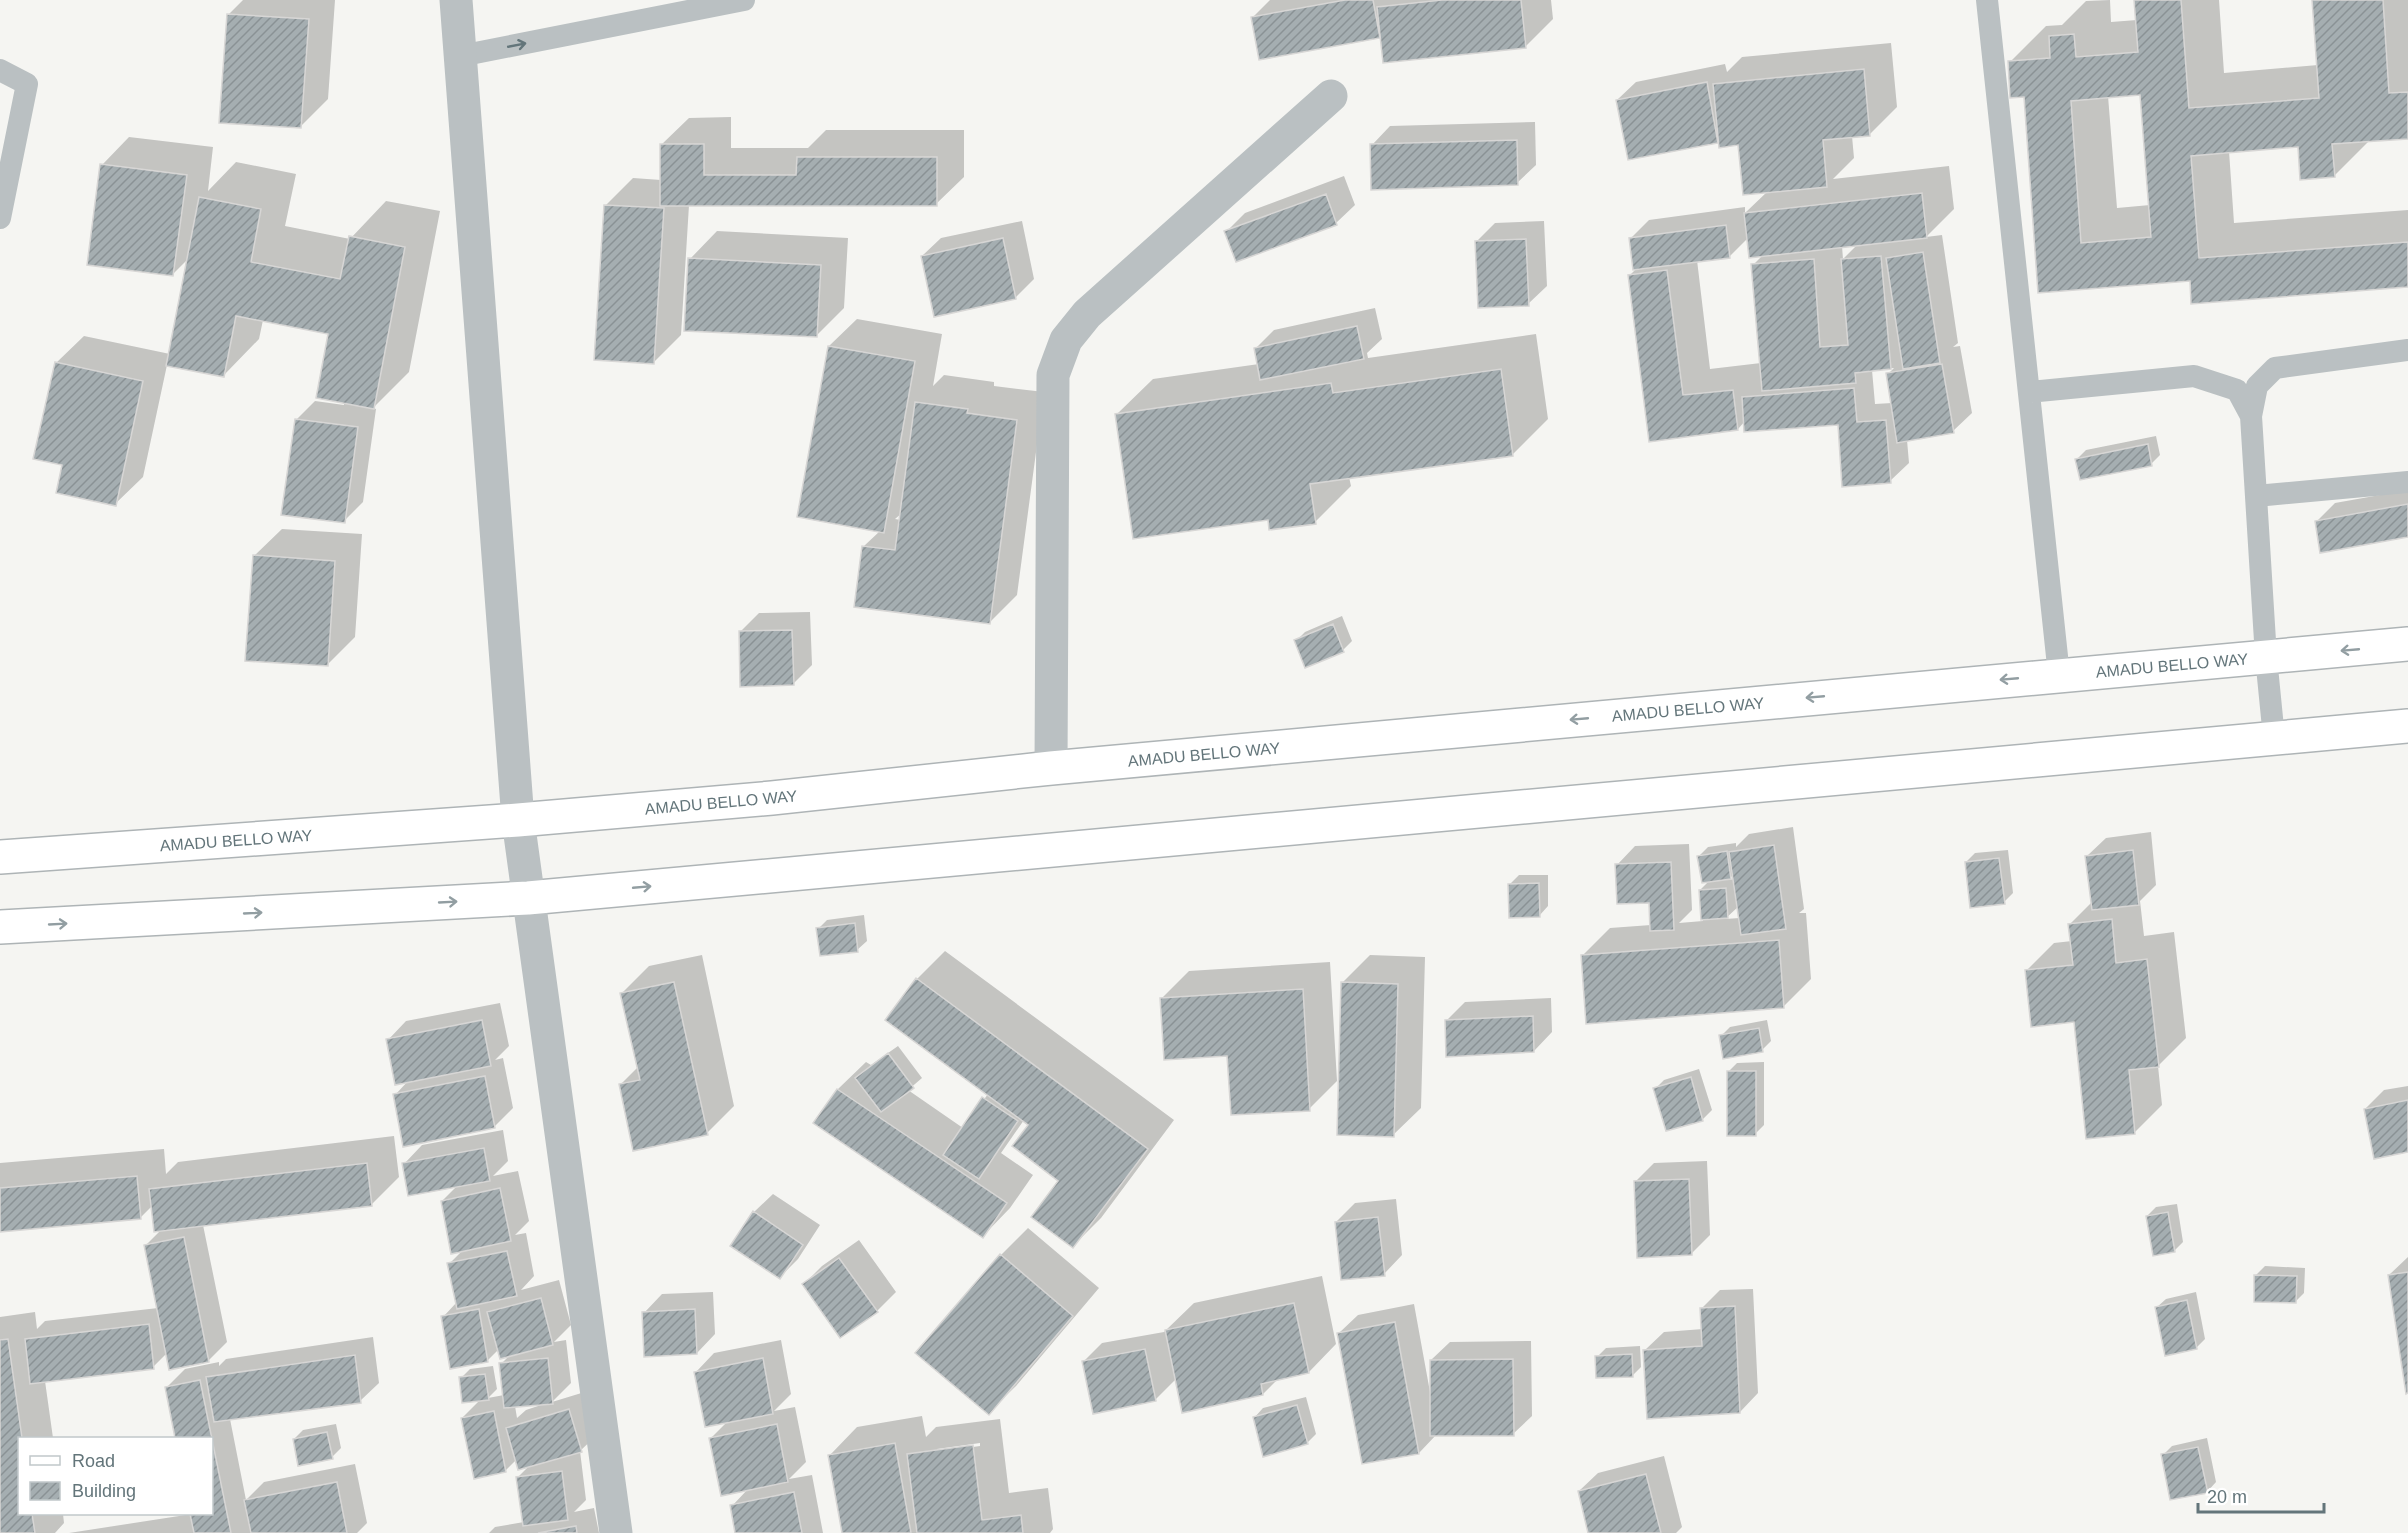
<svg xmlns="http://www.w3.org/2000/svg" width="2408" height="1533" viewBox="0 0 2408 1533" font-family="Helvetica,sans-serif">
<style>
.shadow{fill:#0003;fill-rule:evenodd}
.building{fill:url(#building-hatch);stroke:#d7d6d5;stroke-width:1.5;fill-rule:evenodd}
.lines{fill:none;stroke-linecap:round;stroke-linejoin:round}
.primary-casing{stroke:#aeb4b6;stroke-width:36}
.service{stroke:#bac0c2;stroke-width:22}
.minor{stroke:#bac0c2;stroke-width:33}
.primary{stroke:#fff;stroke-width:33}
.oneway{stroke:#63757a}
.oneway2{stroke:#929ea2}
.labels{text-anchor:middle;stroke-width:6;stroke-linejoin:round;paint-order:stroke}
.street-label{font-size:16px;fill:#63757a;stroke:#fff}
</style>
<defs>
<pattern id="building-hatch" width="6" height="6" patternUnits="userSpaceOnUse" patternTransform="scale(1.5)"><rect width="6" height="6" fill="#a5aeb1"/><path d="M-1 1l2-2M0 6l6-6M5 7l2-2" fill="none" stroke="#8a9295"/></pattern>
</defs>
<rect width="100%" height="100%" fill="#f5f5f2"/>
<path class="shadow" d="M 243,0 L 335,0 L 328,99 L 300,127 L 229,14 Z
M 1270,0 L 1551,0 L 1553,19 L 1525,47 L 1382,34 L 1380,37 L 1252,18 Z
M 2110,0 L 2111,22 L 2137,20 L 2136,0 L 2219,0 L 2224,73 L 2318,65 L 2313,0 L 2408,0 L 2408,137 L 2370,140 L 2334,176 L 2299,146 L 2229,151 L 2234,223 L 2408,210 L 2408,286 L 2191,280 L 2040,291 L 2025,96 L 2010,62 L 2046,26 L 2062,25 L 2086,1 ZM 2142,94 L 2150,205 L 2117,208 L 2108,96 Z
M 1891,43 L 1897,107 L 1870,134 L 1852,136 L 1854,158 L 1833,179 L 1949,166 L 1954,209 L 1926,237 L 1942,235 L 1958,343 L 1953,347 L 1960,346 L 1972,413 L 1953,431 L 1907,440 L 1909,463 L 1890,481 L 1839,423 L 1745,421 L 1738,429 L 1650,440 L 1630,275 L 1635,270 L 1631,238 L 1649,220 L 1745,207 L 1745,213 L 1768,191 L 1740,144 L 1720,139 L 1717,142 L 1617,100 L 1636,82 L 1725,64 L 1727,72 L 1742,57 ZM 1748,238 L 1763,255 L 1753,265 L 1761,363 L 1710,369 L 1697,260 L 1730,256 ZM 1858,244 L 1843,259 L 1842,246 ZM 1894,368 L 1888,374 L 1892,403 L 1875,404 L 1872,370 Z
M 731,117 L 731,148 L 808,148 L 826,130 L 964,130 L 964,177 L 936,204 L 689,205 L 681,335 L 654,362 L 605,206 L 633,178 L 661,180 L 661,145 L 689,118 Z
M 1535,122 L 1536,165 L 1517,183 L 1372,145 L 1390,126 Z
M 129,137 L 213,147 L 208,191 L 236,162 L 296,174 L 285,226 L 350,239 L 386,201 L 440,211 L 409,372 L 373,408 L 376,409 L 363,502 L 344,521 L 296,420 L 315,401 L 344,405 L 330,332 L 263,320 L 259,339 L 224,375 L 167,365 L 143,477 L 115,504 L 64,464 L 56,363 L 84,336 L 170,354 L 189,258 L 173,274 L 102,165 Z
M 1344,176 L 1355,205 L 1336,223 L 1226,232 L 1245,213 Z
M 1022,221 L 1034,279 L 1015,298 L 922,256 L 941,238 Z
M 1544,221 L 1547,286 L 1528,304 L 1476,242 L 1495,223 Z
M 717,231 L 848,238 L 844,308 L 816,336 L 690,259 Z
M 1375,308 L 1382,339 L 1367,353 L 1368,358 L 1536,334 L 1548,419 L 1512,455 L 1349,477 L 1351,486 L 1315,522 L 1269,519 L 1117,414 L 1153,379 L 1259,364 L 1256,348 L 1274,330 Z
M 857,319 L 942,334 L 933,386 L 944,375 L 994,382 L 994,386 L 1044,392 L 1017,595 L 990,622 L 864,546 L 880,531 L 829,346 ZM 902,513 L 901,520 L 895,519 Z
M 2156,436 L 2160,455 L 2151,464 L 2077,459 L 2086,450 Z
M 2408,490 L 2408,535 L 2317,521 L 2335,503 Z
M 282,529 L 362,534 L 355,637 L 327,665 L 254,556 Z
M 810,612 L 812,665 L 793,684 L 740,632 L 759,613 Z
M 1342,616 L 1352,641 L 1343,650 L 1296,641 L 1305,632 Z
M 1793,827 L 1804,909 L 1799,913 L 1806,913 L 1811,979 L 1783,1007 L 1582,956 L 1610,928 L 1651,925 L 1650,901 L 1617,865 L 1635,846 L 1689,844 L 1692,910 L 1679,923 L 1703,921 L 1700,890 L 1710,880 L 1699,856 L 1708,847 L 1736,843 L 1736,847 L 1749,834 ZM 1734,874 L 1735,879 L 1728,880 ZM 1739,906 L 1740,918 L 1725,919 Z
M 2151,832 L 2156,885 L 2140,901 L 2144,936 L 2174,932 L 2186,1038 L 2158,1066 L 2162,1105 L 2135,1132 L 2075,1021 L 2026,971 L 2054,943 L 2072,941 L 2070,924 L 2092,902 L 2087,856 L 2106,838 Z
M 2008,850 L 2013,893 L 2004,902 L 1966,862 L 1975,853 Z
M 1519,875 L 1548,875 L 1548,906 L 1539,916 L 1510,884 Z
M 864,915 L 867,941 L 857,950 L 818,929 L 827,920 Z
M 945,951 L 1174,1120 L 1101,1218 L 1073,1246 L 1061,1180 L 1030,1125 L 1024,1120 L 1001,1153 L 1033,1175 L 1010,1208 L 983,1236 L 815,1123 L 838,1089 L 866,1062 L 871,1065 L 898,1046 L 922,1078 L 908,1090 L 963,1128 L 988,1094 L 887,1019 L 917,979 Z
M 702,955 L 734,1106 L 707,1133 L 620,1085 L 638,1067 L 622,993 L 649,966 Z
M 1370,955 L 1425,957 L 1421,1108 L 1393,1135 L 1342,983 Z
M 1330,962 L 1337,1081 L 1309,1109 L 1228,1055 L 1162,998 L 1189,971 Z
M 1551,998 L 1552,1032 L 1534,1051 L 1446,1021 L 1465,1002 Z
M 500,1003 L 509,1046 L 495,1060 L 503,1058 L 513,1108 L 494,1127 L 395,1095 L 409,1080 L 388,1040 L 406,1021 Z
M 1767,1020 L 1771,1041 L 1762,1050 L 1721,1036 L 1730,1027 Z
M 1764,1062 L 1764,1125 L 1755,1134 L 1728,1072 L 1737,1063 Z
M 1699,1069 L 1712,1110 L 1703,1119 L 1667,1130 L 1655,1089 L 1664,1080 Z
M 2408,1086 L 2408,1151 L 2365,1109 L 2384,1090 Z
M 503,1130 L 508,1161 L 493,1176 L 518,1171 L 529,1221 L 515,1235 L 526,1233 L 534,1276 L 521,1290 L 559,1280 L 571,1325 L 554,1342 L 566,1340 L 571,1383 L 552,1402 L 588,1391 L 600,1432 L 580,1451 L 586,1500 L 574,1512 L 594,1508 L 599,1533 L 489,1533 L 495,1527 L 524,1522 L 518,1477 L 530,1465 L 517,1459 L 505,1471 L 462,1418 L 481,1399 L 461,1378 L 470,1369 L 493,1366 L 497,1389 L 488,1398 L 504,1395 L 501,1364 L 510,1355 L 499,1349 L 487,1361 L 443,1317 L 457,1302 L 449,1264 L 463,1250 L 442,1201 L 458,1185 L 404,1164 L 422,1145 ZM 544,1404 L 526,1410 L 517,1418 L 515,1406 Z
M 394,1136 L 399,1177 L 372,1204 L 203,1225 L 227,1342 L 208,1361 L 167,1353 L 153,1367 L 45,1381 L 53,1438 L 20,1438 L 20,1514 L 63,1514 L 64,1523 L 55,1533 L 0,1533 L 0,1317 L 35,1312 L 37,1329 L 45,1321 L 158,1308 L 145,1246 L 161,1230 L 152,1206 L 140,1218 L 0,1230 L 0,1163 L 164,1149 L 166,1174 L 178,1162 Z
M 1707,1161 L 1710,1235 L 1691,1254 L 1636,1181 L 1654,1163 Z
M 773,1194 L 820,1225 L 798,1259 L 780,1277 L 754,1212 Z
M 1396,1199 L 1402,1255 L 1384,1274 L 1336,1222 L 1355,1203 Z
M 2177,1204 L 2183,1242 L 2174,1251 L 2147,1216 L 2156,1207 Z
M 1028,1228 L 1099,1288 L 1016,1386 L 988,1413 L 1001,1255 Z
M 859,1240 L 896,1292 L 877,1311 L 841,1336 L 804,1284 L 822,1266 Z
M 2408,1257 L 2408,1392 L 2389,1275 Z
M 2265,1266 L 2305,1268 L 2304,1293 L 2295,1302 L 2256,1275 Z
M 1322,1276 L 1336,1344 L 1309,1372 L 1278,1379 L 1263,1394 L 1176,1379 L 1155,1400 L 1083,1362 L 1102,1343 L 1164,1332 L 1194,1303 Z
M 1753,1289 L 1758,1393 L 1740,1412 L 1645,1350 L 1664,1332 L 1703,1329 L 1701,1309 L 1720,1290 Z
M 713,1292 L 715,1334 L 697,1353 L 644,1313 L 662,1294 Z
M 2196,1292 L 2205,1339 L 2196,1348 L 2156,1308 L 2166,1299 Z
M 1414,1304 L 1430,1392 L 1431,1360 L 1450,1342 L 1531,1341 L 1532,1416 L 1513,1434 L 1437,1434 L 1419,1453 L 1339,1333 L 1358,1315 Z
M 373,1337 L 379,1383 L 360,1401 L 230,1419 L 246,1500 L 264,1482 L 355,1464 L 367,1523 L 357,1533 L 69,1533 L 192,1514 L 212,1514 L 212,1438 L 177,1438 L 167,1387 L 185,1369 L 219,1362 L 219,1366 L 226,1359 Z
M 781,1340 L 791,1394 L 774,1411 L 795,1407 L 806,1462 L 789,1479 L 812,1475 L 823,1533 L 737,1533 L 732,1506 L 748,1489 L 711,1438 L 728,1421 L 696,1372 L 714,1353 Z
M 1640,1346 L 1641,1367 L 1632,1376 L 1597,1357 L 1606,1348 Z
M 1306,1397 L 1316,1434 L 1307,1443 L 1254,1418 L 1263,1408 Z
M 922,1416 L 926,1437 L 936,1427 L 1000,1419 L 1009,1493 L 1048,1488 L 1053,1529 L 1050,1533 L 844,1533 L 830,1455 L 857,1427 ZM 980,1443 L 980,1446 L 937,1452 L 937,1449 Z
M 336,1424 L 341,1448 L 332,1457 L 294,1439 L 303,1430 Z
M 2207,1438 L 2216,1482 L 2207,1492 L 2163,1455 L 2172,1446 Z
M 1664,1456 L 1682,1527 L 1676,1533 L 1590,1533 L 1579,1491 L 1598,1473 Z"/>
<path class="building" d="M 1345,0 L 1373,0 L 1380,38 L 1259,60 L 1251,17 Z
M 1442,0 L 1521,0 L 1526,48 L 1383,63 L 1377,7 Z
M 2134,0 L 2181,0 L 2189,108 L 2319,98 L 2312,0 L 2383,0 L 2389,93 L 2408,92 L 2408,139 L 2332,144 L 2335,177 L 2300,180 L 2298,147 L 2191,156 L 2199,258 L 2408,242 L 2408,287 L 2191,304 L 2190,281 L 2038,293 L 2024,97 L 2010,98 L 2008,61 L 2050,58 L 2049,36 L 2074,34 L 2076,57 L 2138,52 ZM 2140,95 L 2151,237 L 2081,243 L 2071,101 Z
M 227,14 L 309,19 L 301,128 L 219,123 Z
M 1864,69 L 1870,136 L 1823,140 L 1827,187 L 1743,195 L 1738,145 L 1719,148 L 1713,84 Z
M 1707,82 L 1718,143 L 1628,160 L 1616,100 Z
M 1517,140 L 1518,185 L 1371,190 L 1370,144 Z
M 660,144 L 704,144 L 704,175 L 796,175 L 797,157 L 937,157 L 937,206 L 660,206 Z
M 100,164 L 187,175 L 173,276 L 87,265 Z
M 1922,193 L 1927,238 L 1749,258 L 1744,213 Z
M 1326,194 L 1337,225 L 1236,262 L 1224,231 Z
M 199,197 L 261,209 L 251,262 L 340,279 L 349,236 L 405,247 L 374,409 L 316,398 L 328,334 L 236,316 L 224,377 L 166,366 Z
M 604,205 L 664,208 L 654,364 L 594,360 Z
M 1726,225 L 1730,258 L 1633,270 L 1629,238 Z
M 1003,238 L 1016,299 L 934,317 L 921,256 Z
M 1526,239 L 1529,306 L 1478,308 L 1475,241 Z
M 1923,252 L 1940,363 L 1903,369 L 1886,258 Z
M 1881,256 L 1891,369 L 1855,373 L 1856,383 L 1762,391 L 1751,264 L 1814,259 L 1820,347 L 1848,345 L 1841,259 Z
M 688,258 L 821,265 L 817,337 L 684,331 Z
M 1667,270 L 1683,395 L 1733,390 L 1738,430 L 1649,442 L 1628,275 Z
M 1357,326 L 1364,359 L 1260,380 L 1254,348 Z
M 828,346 L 915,361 L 884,533 L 797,517 Z
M 55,362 L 143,381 L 116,506 L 56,493 L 62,465 L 33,459 Z
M 1942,364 L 1954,433 L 1897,443 L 1886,373 Z
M 1501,369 L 1513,456 L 1310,484 L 1316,524 L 1269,530 L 1268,520 L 1133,539 L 1115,414 L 1331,383 L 1333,393 Z
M 1854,388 L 1857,422 L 1886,420 L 1891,483 L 1842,487 L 1838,425 L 1744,432 L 1742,397 Z
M 915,402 L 968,409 L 967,413 L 1017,420 L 990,624 L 854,607 L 862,546 L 895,550 Z
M 295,419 L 358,427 L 345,523 L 281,515 Z
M 2148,444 L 2152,466 L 2080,480 L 2075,459 Z
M 2408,504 L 2408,537 L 2320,553 L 2315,521 Z
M 253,555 L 335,561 L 328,666 L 245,661 Z
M 1333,624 L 1344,652 L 1305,668 L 1294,640 Z
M 792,630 L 794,685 L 740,687 L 739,631 Z
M 1774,845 L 1786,929 L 1741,935 L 1729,852 Z
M 2133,850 L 2139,905 L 2092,910 L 2085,856 Z
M 1727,851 L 1731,879 L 1702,883 L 1697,856 Z
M 1999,858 L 2005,904 L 1970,908 L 1965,862 Z
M 1671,862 L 1674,930 L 1650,931 L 1649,903 L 1617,904 L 1615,864 Z
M 1539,883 L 1540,917 L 1509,918 L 1508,884 Z
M 1726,888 L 1728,918 L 1701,920 L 1699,890 Z
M 2112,919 L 2116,963 L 2147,959 L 2159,1067 L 2129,1070 L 2135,1134 L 2086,1139 L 2074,1022 L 2031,1027 L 2025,970 L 2073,965 L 2068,924 Z
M 855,923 L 858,952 L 820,956 L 816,928 Z
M 1779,940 L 1784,1008 L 1586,1024 L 1581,955 Z
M 916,978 L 1148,1149 L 1073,1248 L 1031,1217 L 1058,1181 L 1012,1146 L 1028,1125 L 885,1020 Z
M 674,982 L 708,1135 L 633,1151 L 619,1084 L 640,1080 L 620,993 Z
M 1341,982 L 1398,984 L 1394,1137 L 1337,1135 Z
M 1303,989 L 1310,1111 L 1231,1115 L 1227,1056 L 1164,1060 L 1160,998 Z
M 1533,1016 L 1534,1052 L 1446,1057 L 1445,1020 Z
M 482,1020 L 491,1066 L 395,1085 L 386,1039 Z
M 1759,1028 L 1763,1052 L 1723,1059 L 1719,1035 Z
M 888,1053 L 914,1088 L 881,1112 L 855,1078 Z
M 1727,1071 L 1756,1071 L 1756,1136 L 1727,1136 Z
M 485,1076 L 495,1128 L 403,1147 L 393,1094 Z
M 1691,1077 L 1703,1121 L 1666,1131 L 1653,1088 Z
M 837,1089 L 1007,1203 L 983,1238 L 813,1123 Z
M 982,1097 L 1018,1121 L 979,1179 L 943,1155 Z
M 2408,1100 L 2408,1152 L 2374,1159 L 2364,1109 Z
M 484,1148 L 490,1181 L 408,1196 L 402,1163 Z
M 367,1163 L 372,1206 L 154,1232 L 149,1189 Z
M 137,1176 L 141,1219 L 0,1232 L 0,1188 Z
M 1689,1179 L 1692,1255 L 1637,1258 L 1634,1181 Z
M 500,1188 L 511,1241 L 451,1254 L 441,1201 Z
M 753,1211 L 803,1245 L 780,1279 L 730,1246 Z
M 2168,1212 L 2175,1252 L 2153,1256 L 2146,1216 Z
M 1378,1217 L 1385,1276 L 1341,1280 L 1335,1222 Z
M 184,1237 L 209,1362 L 169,1370 L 144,1245 Z
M 507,1251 L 517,1296 L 457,1309 L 447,1263 Z
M 1000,1254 L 1073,1316 L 989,1415 L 915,1353 Z
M 839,1258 L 878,1312 L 840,1338 L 802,1284 Z
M 2408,1272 L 2408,1393 L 2406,1394 L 2388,1275 Z
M 2254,1275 L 2297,1276 L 2296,1303 L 2254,1302 Z
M 541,1298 L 553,1345 L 500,1359 L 487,1312 Z
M 2187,1300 L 2197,1349 L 2165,1356 L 2155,1307 Z
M 1294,1303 L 1309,1373 L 1261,1384 L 1263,1395 L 1182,1413 L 1165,1330 Z
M 1735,1306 L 1740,1413 L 1647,1419 L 1643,1350 L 1702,1346 L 1700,1308 Z
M 479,1309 L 488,1362 L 450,1369 L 441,1316 Z
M 695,1309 L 697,1354 L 644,1357 L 642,1312 Z
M 1395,1322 L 1419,1454 L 1362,1464 L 1337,1333 Z
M 149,1324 L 154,1369 L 30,1384 L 25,1339 Z
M 8,1339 L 22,1438 L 20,1438 L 20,1514 L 32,1514 L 35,1533 L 0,1533 L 0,1340 Z
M 1145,1349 L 1156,1401 L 1093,1414 L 1082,1361 Z
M 1632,1354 L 1633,1377 L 1596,1378 L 1595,1356 Z
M 355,1355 L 361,1403 L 214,1422 L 206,1377 Z
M 548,1358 L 553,1404 L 504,1408 L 499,1363 Z
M 763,1358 L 773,1414 L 705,1427 L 694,1372 Z
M 1513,1359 L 1514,1436 L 1430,1436 L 1430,1360 Z
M 485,1374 L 489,1400 L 462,1403 L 459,1377 Z
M 200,1380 L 231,1533 L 194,1533 L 190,1514 L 212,1514 L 212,1438 L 175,1438 L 165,1387 Z
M 1297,1405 L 1308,1444 L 1263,1457 L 1253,1417 Z
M 569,1409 L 582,1452 L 518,1470 L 506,1428 Z
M 494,1411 L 506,1472 L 474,1479 L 461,1418 Z
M 777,1424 L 788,1482 L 721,1496 L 709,1438 Z
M 327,1432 L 333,1459 L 298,1466 L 293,1439 Z
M 895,1443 L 911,1533 L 842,1533 L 828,1455 Z
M 973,1445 L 982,1520 L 1021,1515 L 1023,1533 L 917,1533 L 907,1454 Z
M 2198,1447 L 2208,1493 L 2170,1500 L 2161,1454 Z
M 562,1471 L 568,1520 L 523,1526 L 516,1477 Z
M 1646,1474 L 1661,1533 L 1588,1533 L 1578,1491 Z
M 337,1482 L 347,1533 L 251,1533 L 244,1500 Z
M 794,1492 L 802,1533 L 735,1533 L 730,1505 Z
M 576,1526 L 577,1533 L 538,1533 Z"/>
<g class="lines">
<g class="primary-casing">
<path id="primary" d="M 0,857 L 518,820 L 772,798 L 1051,768 L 2408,644
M 0,927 L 528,898 L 2408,726"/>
</g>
<path class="service" d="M 1987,0 L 2059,675
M 460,56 L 744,0
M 0,70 L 27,84 L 0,218
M 2029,392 L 2194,376 L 2237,390 L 2251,416
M 2256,496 L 2408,482
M 2274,738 L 2266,657 L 2251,416 L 2257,386 L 2275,368 L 2408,350"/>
<path class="minor" d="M 456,0 L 518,820 L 616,1533
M 1051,768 L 1053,375 L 1066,340 L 1087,314 L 1331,96"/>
<use href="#primary" class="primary"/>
</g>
<defs><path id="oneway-shaft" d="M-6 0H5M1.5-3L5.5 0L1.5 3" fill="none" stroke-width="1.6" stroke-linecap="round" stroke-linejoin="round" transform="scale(1.5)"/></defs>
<use class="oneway" href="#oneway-shaft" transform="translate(517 45) rotate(-11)"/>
<g class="oneway2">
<use href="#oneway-shaft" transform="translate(2350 650) rotate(175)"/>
<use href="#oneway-shaft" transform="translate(2009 679) rotate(175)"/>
<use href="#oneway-shaft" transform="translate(1815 697) rotate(175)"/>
<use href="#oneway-shaft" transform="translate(1579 719) rotate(175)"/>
<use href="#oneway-shaft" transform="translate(642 887) rotate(-5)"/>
<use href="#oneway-shaft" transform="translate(448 902) rotate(-3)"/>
<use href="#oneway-shaft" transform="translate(253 913) rotate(-3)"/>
<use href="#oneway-shaft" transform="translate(58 924) rotate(-3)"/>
</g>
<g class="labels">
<g class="street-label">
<text transform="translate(2172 665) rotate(-5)" y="6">AMADU BELLO WAY</text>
<text transform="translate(1688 709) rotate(-5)" y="6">AMADU BELLO WAY</text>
<text transform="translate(1204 754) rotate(-5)" y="6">AMADU BELLO WAY</text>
<text transform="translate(721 802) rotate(-5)" y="6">AMADU BELLO WAY</text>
<text transform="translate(236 840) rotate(-4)" y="6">AMADU BELLO WAY</text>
</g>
</g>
<rect x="18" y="1437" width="195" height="78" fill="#ffffff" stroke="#c1c8ca" stroke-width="1.5"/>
<rect x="30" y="1456" width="30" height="9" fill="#ffffff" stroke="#c1c8ca" stroke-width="1.5"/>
<text x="72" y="1467" font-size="18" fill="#63757a">Road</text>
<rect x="30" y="1482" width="30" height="18" fill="url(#building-hatch)" stroke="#c1c8ca" stroke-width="1.5"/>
<text x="72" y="1497" font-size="18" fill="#63757a">Building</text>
<path d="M2198 1503v9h126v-9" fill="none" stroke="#63757a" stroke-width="3"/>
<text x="2207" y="1503" font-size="18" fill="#63757a" stroke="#ffffff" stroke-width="4.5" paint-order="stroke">20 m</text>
</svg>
